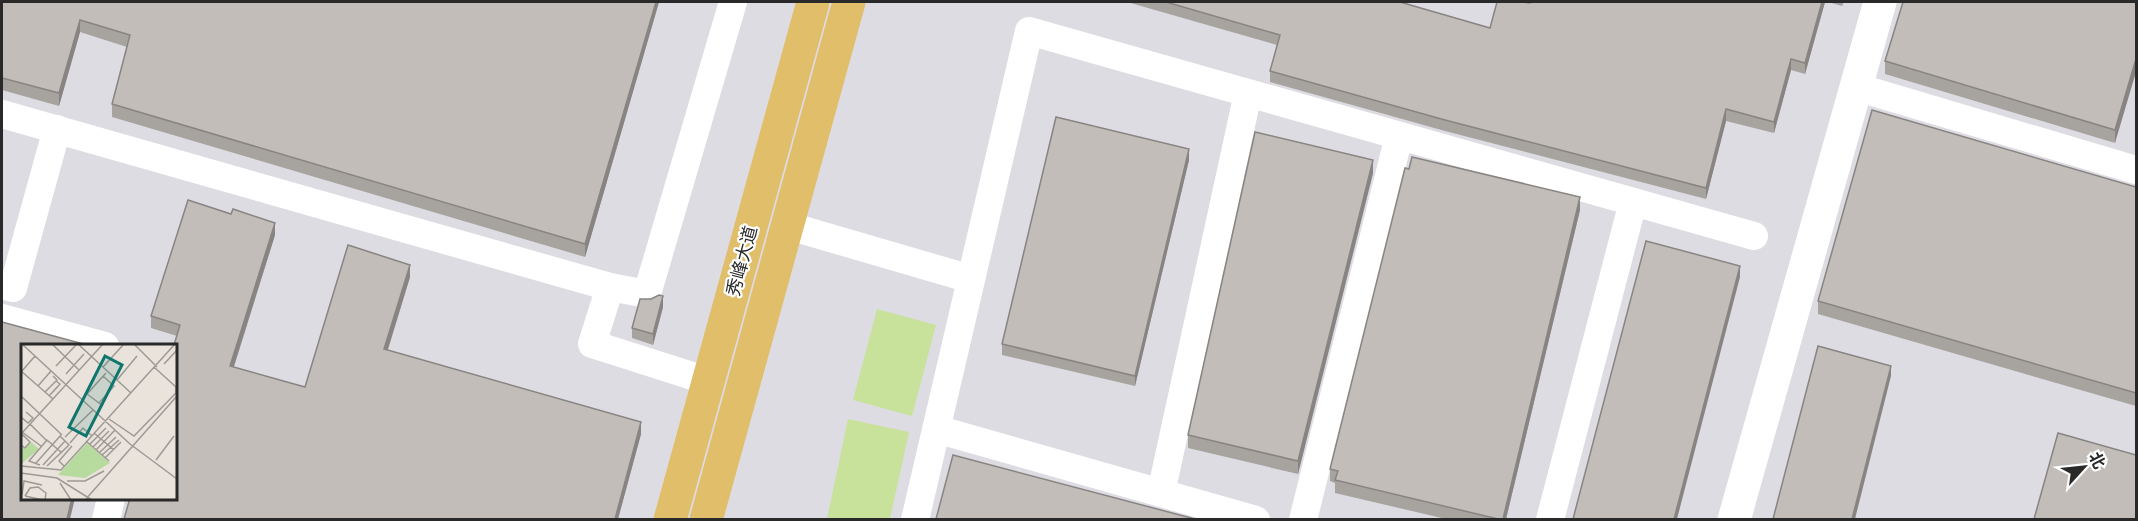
<svg xmlns="http://www.w3.org/2000/svg" width="2138" height="521" viewBox="0 0 2138 521" font-family="'Sofia Sans Condensed','Noto Sans SC',sans-serif">
<style>
.industrial{fill:#dedce3;fill-rule:evenodd}
.pitch{fill:#c8e19b}
.lines{fill:none;stroke-linecap:round;stroke-linejoin:round}
.street{stroke:#fff;stroke-width:28}
.secondary{stroke:#fff;stroke-width:33}
.primary{stroke:#e1be6a;stroke-width:33}
.wall{fill:#a7a39f}
.shaded-wall{fill:#888482}
.building{fill:#c2bdb9;stroke:#888482;stroke-width:1.5}
.labels{text-anchor:middle;stroke-width:4.5;stroke-linejoin:round;paint-order:stroke}
.street-label{font-size:18px;fill:#292929;stroke:#fff}
.inset-road{fill:none;stroke:#9d9994;stroke-width:1.5}
.view{fill:#0f766e;fill-opacity:0.15;stroke:#0f766e;stroke-width:3}
.inset-edge{fill:none;stroke:#292929;stroke-width:3}
</style>
<rect width="100%" height="100%" fill="#eae3dc"/>
<path class="industrial" d="M 2,2 L 2136,2 L 2136,519 L 2,519 ZM 22,346 L 176,346 L 176,498 L 22,498 Z"/>
<path class="pitch" d="M 877,309 L 936,325 L 912,416 L 853,400 Z
M 848,419 L 909,432 L 890,519 L 827,519 Z"/>
<g class="lines">
<path class="street" d="M 1856,87 L 2136,170
M 2,114 L 610,287 L 592,344 L 708,381
M 789,226 L 971,279
M 2,285 L 13,288 L 57,129
M 610,287 L 647,294 L 733,2
M 2,318 L 105,346
M 936,429 L 1256,520
M 1161,493 L 1248,93
M 106,520 L 111,498
M 915,520 L 1029,31 L 1754,236
M 1303,520 L 1399,136
M 1550,520 L 1633,202"/>
<path class="secondary" d="M 1734,520 L 1880,2"/>
<path class="primary" d="M 670,520 L 813,2
M 706,520 L 849,2"/>
</g>
<path class="wall" d="M 2,2 L 659,2 L 585,257 L 112,117 L 112,104 L 127,47 L 80,32 L 59,106 L 2,90 Z
M 1127,2 L 1400,2 L 1490,28 L 1530,3 L 1531,2 L 1825,2 L 1805,74 L 1791,70 L 1774,133 L 1726,121 L 1706,199 L 1445,131 L 1270,82 L 1270,71 L 1277,45 Z
M 1828,2 L 1844,2 L 1842,6 Z
M 2136,2 L 2115,143 L 1885,74 L 1885,61 Z
M 1189,160 L 1135,386 L 1002,355 L 1002,344 Z
M 1373,173 L 1298,474 L 1188,448 L 1188,435 Z
M 2136,187 L 2136,406 L 1818,314 L 1818,301 Z
M 1580,210 L 1506,519 L 1446,519 L 1335,493 L 1335,483 L 1330,481 L 1330,469 Z
M 275,235 L 234,367 L 305,387 L 410,277 L 388,350 L 641,434 L 618,519 L 124,519 L 177,336 L 151,328 L 151,316 Z
M 663,307 L 653,345 L 632,338 L 632,328 Z"/>
<path class="shaded-wall" d="M 656,2 L 659,2 L 585,257 L 585,244 Z
M 1822,2 L 1825,2 L 1805,74 L 1805,63 Z
M 80,20 L 80,32 L 59,106 L 59,93 Z
M 1791,59 L 1791,70 L 1774,133 L 1774,122 Z
M 2136,59 L 2136,72 L 2115,143 L 2115,130 Z
M 1726,109 L 1726,121 L 1706,199 L 1706,188 Z
M 1189,149 L 1189,160 L 1135,386 L 1135,376 Z
M 1373,160 L 1373,173 L 1298,474 L 1298,461 Z
M 1580,197 L 1580,210 L 1506,519 L 1503,519 Z
M 275,223 L 275,235 L 230,378 L 230,366 Z
M 410,265 L 410,277 L 384,361 L 384,349 Z
M 1740,266 L 1740,277 L 1677,519 L 1674,519 Z
M 663,296 L 663,307 L 653,345 L 653,334 Z
M 1891,366 L 1891,376 L 1855,519 L 1852,519 Z
M 641,422 L 641,434 L 618,519 L 615,519 Z
M 72,498 L 75,498 L 70,519 L 67,519 Z"/>
<path class="building" d="M 2,2 L 656,2 L 585,244 L 112,104 L 130,35 L 80,20 L 59,93 L 2,78 Z
M 1166,2 L 1400,2 L 1490,28 L 1497,2 L 1523,2 L 1530,3 L 1531,2 L 1822,2 L 1805,63 L 1791,59 L 1774,122 L 1726,109 L 1706,188 L 1445,120 L 1270,71 L 1280,35 Z
M 1903,2 L 2136,2 L 2136,59 L 2115,130 L 1885,61 Z
M 1872,110 L 2136,187 L 2136,393 L 1818,301 Z
M 1056,117 L 1189,149 L 1135,376 L 1002,344 Z
M 1255,132 L 1373,160 L 1298,461 L 1188,435 Z
M 1412,157 L 1580,197 L 1503,519 L 1498,519 L 1335,480 L 1338,471 L 1330,469 L 1405,168 L 1409,169 Z
M 188,200 L 231,214 L 233,209 L 275,223 L 230,366 L 305,387 L 348,245 L 410,265 L 384,349 L 641,422 L 615,519 L 124,519 L 130,498 L 176,498 L 176,345 L 174,345 L 180,325 L 151,316 Z
M 1646,241 L 1740,266 L 1674,519 L 1573,519 Z
M 659,295 L 663,296 L 653,334 L 632,328 L 640,299 L 651,299 Z
M 2,322 L 87,345 L 22,345 L 22,498 L 72,498 L 67,519 L 2,519 Z
M 1818,346 L 1891,366 L 1852,519 L 1773,519 Z
M 2058,433 L 2136,455 L 2136,519 L 2034,519 Z
M 953,455 L 1195,519 L 936,519 Z"/>
<g class="labels">
<g class="street-label">
<text transform="translate(742 261) rotate(-75)" y="6">秀峰大道</text>
</g>
</g>
<g transform="translate(21 344)">
<rect width="156" height="156" fill="#eae3dc"/>
<path d="M 10,98 L 18,105 L 0,120 L 0,103 L 4,105 ZM 66,99 L 89,119 L 64,134 L 37,131 Z" fill="#b7db9e"/>
<path class="inset-road" d="M 1,0 L 109,100 L 156,135M 57,0 L 110,49M 113,0 L 136,23M 32,1 L 58,26M 143,20 L 156,6M 35,22 L 55,1M 82,23 L 103,0M 0,27 L 32,55M 1,27 L 14,12M 45,30 L 63,10M 96,36 L 116,12M 17,42 L 30,27M 24,48 L 36,36 L 32,32M 0,52 L 41,91M 28,52 L 39,40 L 35,37M 78,59 L 93,42 L 82,32M 82,62 L 66,50 L 85,29M 0,73 L 7,79 L 12,74 L 5,68M 88,75 L 113,92 L 155,49 L 155,43 L 133,23M 9,80 L 25,96M 1,88 L 20,102M 73,89 L 93,106M 0,90 L 82,0M 0,93 L 2,91 L 9,98 L 4,104 L 0,101M 44,93 L 72,66M 65,97 L 88,117M 49,99 L 62,84 L 71,92M 69,100 L 85,84M 72,103 L 88,87M 75,106 L 94,86M 78,109 L 95,93M 81,111 L 98,96M 84,114 L 100,98M 135,116 L 153,92M 15,119 L 40,91M 19,121 L 8,117 L 26,96 L 41,109M 22,121 L 44,97M 0,122 L 40,126 L 154,0M 26,122 L 48,101 L 39,92M 43,122 L 38,117 L 51,102M 0,129 L 36,134 L 71,156M 46,137 L 64,137 L 83,127M 39,139 L 50,156M 1,151 L 3,137 L 21,141M 4,152 L 9,144 L 17,143 L 25,149 L 24,156M 4,152 L 22,156M 64,156 L 156,52"/>
<path class="view" d="M 84,12 L 101,21 L 65,92 L 48,83 Z"/>
<rect width="156" height="156" class="inset-edge"/>
</g>
<rect width="2138" height="521" fill="none" stroke="#292929" stroke-width="6"/>
<g transform="translate(2084 467) rotate(63)" stroke="#ffffff" stroke-width="4.5" paint-order="stroke">
<path d="M0-4.5L10 22L0 15L-10 22Z" fill="#292929"/>
<text y="-9" font-size="16" font-weight="bold" text-anchor="middle" fill="#292929">北</text>
</g>
</svg>
